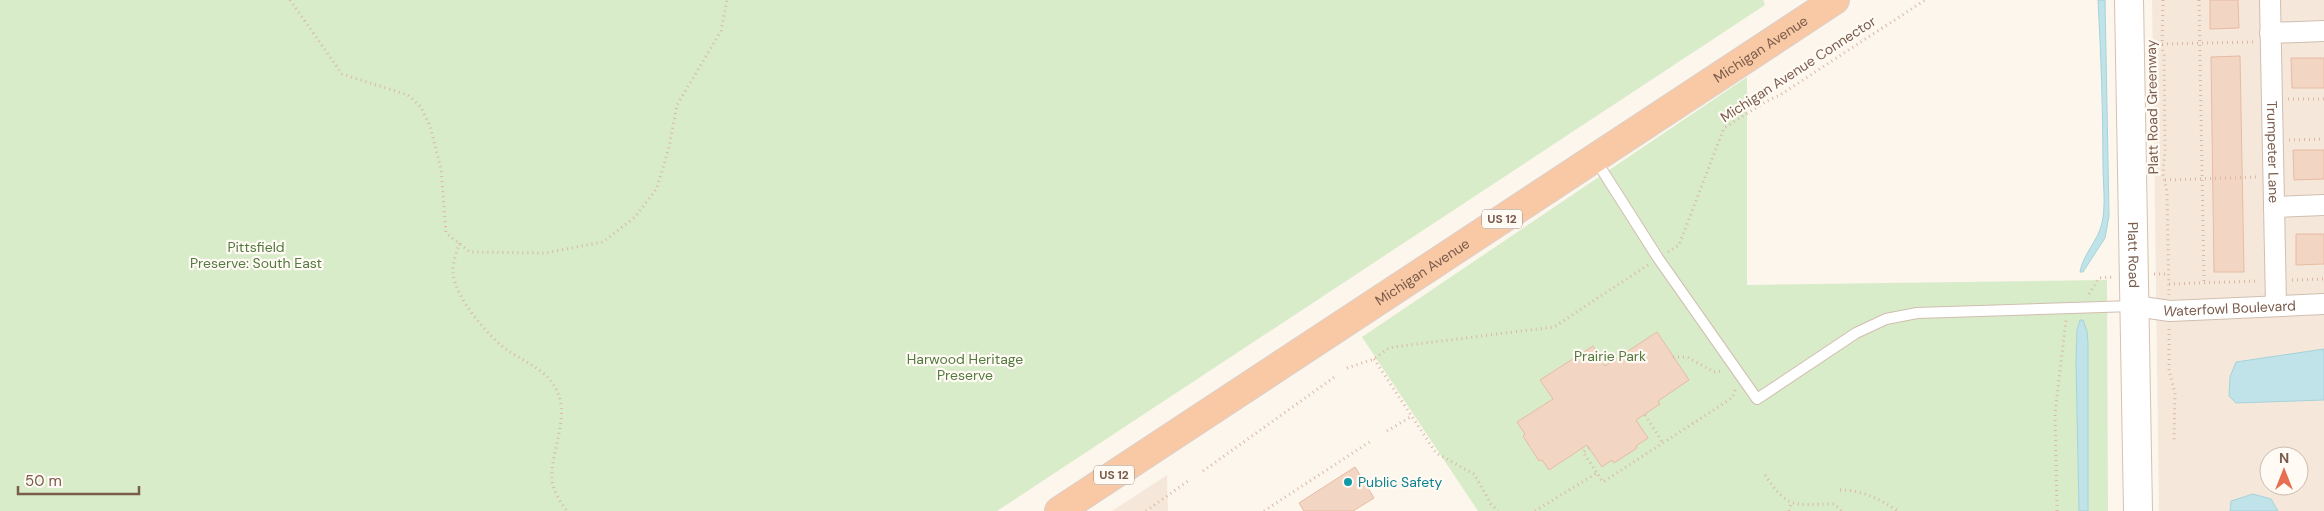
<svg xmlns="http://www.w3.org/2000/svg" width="2324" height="511" viewBox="0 0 2324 511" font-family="'DM Sans',sans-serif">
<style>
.residential{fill:#f5e8da;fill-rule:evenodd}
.green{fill:#d8ecc9}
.water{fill:#bfe3e8;stroke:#a5d3da}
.building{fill:#f3d5c3;stroke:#e6bba3}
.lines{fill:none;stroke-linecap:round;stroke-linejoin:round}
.service-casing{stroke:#d1beb0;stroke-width:12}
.minor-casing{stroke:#d1beb0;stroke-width:22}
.secondary-casing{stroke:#d6c0b0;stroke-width:30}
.trunk-casing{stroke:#dad1cd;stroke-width:30}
.path{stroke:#d9b8a5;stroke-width:3;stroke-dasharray:1 4;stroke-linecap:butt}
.service{stroke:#fff;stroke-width:10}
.minor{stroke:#fff;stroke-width:20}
.secondary{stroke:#fff;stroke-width:28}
.trunk{stroke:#f9c8a4;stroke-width:28}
.culture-dot{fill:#0f9aa8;stroke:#fffaf3;stroke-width:2}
.labels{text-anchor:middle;stroke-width:4.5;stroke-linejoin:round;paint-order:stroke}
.shield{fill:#fffaf3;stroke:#a28b7f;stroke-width:1}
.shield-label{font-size:12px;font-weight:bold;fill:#7a5c4d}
.street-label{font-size:14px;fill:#7a5c4d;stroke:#fffaf3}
.park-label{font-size:14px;fill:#537a41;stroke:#fffaf3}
.culture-label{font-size:14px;fill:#0d838f;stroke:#fffaf3;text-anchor:start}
</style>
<rect width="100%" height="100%" fill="#fdf6ec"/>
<path class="residential" d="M 2152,0 L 2324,0 L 2324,511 L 2159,511 ZM 2269,456 L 2299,456 L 2299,486 L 2269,486 Z
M 1167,475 L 1168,511 L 1112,511 Z"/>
<path class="green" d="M 0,0 L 1763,0 L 1765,5 L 997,511 L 0,511 Z
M 1747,77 L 1747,285 L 2107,280 L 2108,511 L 1478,511 L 1362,337 Z"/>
<path class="water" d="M 2098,0 L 2105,0 L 2109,216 L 2105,238 L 2083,272 L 2080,272 C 2083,254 2098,241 2102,223 C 2106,205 2103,184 2103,166 C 2103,110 2101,55 2098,0 Z
M 2080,320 L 2083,320 L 2087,331 L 2088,343 L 2088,511 L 2079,511 L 2076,361 L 2077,330 Z
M 2324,349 L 2324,400 L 2236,403 L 2229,396 L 2230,377 L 2236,362 Z
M 2253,494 L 2271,499 L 2278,511 L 2230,511 L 2231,501 Z"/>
<path class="building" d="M 2210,0 L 2238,0 L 2239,28 L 2210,29 Z
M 2240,56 L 2244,272 L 2214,272 L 2211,57 Z
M 2291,58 L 2324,58 L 2324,88 L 2292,88 Z
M 2293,150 L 2324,150 L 2324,179 L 2294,180 Z
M 2296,234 L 2324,234 L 2324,264 L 2296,265 Z
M 1657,332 L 1689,380 L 1658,401 L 1660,404 L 1636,420 L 1648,438 L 1636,446 L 1637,448 L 1614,463 L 1612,460 L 1602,467 L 1587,445 L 1549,470 L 1542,460 L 1539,461 L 1523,436 L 1525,434 L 1517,422 L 1553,399 L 1540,380 L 1593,346 L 1605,366 Z
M 1355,467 L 1374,498 L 1353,511 L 1304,511 L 1299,503 Z"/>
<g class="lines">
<g class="service-casing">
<path id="service" d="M 1595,159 L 1658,258 L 1757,399 L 1856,333 L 1886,319 L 1917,313 L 2133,306"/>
</g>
<g class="minor-casing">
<g id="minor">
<path id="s1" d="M 2270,0 L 2276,306"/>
<path d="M 2270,33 L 2324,31"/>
<path d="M 2274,207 L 2324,205"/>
<path id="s2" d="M 2135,306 L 2170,311 L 2324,304"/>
</g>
</g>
<g class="secondary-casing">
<g id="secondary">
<path id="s3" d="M 2129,0 L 2138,511"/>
</g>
</g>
<g class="trunk-casing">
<g id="trunk">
<path id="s4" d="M 1059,511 L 1835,0"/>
</g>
</g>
<path class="path" d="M 290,0 L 342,74 L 408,95 L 421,107 L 430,126 L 441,169 L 446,233 L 470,252 L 545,253 L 603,242 L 635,217 L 657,188 L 669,147 L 677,105 L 721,31 L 727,0
M 2163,0 L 2162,47 L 2164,55 L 2165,150 L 2163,174 L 2167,192 L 2169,295
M 2199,0 L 2204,283
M 2162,44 L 2254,42
M 2288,99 L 2324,99
M 2289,140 L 2324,139
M 2165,180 L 2257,177
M 459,243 C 457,252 452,264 453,273 C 455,298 489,338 510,352 C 527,363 544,369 555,387 C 572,416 550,449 552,480 C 553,491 561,503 567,511
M 1668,252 L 1679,245 L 1724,128 L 1765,102 L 1780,95 L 1925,0
M 2154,274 L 2169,274
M 2292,280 L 2324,279
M 2169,284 L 2258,281
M 2089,294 L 2099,278 L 2113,277
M 2169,329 L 2169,370 L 2175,393 L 2174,440
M 1673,357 L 1687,357 L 1714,372 L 1721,371
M 1374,359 L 1436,453 L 1474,474 L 1491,504 L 1498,511
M 1347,368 L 1374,359 L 1387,349 L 1393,347 L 1554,327 L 1648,265
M 1645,415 L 1663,443
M 1387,431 L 1412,416
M 1589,448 L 1583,452 L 1597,473
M 1203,471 L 1336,376
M 1765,475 C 1789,511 1795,504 1834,504 L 1842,511
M 1840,490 C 1863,490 1879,499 1898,511
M 1146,511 L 1188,481
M 1264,511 L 1371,441
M 1535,511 L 1597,473 L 1603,482 L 1732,398 L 1735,390
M 1789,511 L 1791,504
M 2057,511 L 2055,413 L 2066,320"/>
<use href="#service" class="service"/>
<use href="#minor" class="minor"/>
<use href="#secondary" class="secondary"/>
<use href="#trunk" class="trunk"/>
</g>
<circle class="culture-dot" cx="1348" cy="482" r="5"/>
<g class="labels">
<g class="shield">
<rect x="1482" y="209.5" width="40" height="19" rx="4"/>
<rect x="1094" y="465.5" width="40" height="19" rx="4"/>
</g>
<g class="shield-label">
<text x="1502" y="223">US 12</text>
<text x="1114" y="479">US 12</text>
</g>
<g class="street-label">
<text dy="5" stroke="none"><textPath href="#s4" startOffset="840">Michigan Avenue</textPath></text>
<text transform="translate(1798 69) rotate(-33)" y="5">Michigan Avenue Connector</text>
<text transform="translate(2152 107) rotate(-91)" y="5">Platt Road Greenway</text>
<text dy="5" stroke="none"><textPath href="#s1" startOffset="152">Trumpeter Lane</textPath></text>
<text dy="5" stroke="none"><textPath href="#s3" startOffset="255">Platt Road</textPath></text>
<text dy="5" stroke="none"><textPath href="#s4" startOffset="435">Michigan Avenue</textPath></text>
<text dy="5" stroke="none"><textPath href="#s2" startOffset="95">Waterfowl Boulevard</textPath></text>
</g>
<g class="park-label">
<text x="256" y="252">Pittsfield<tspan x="256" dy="16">Preserve: South East</tspan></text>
<text x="1610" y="361">Prairie Park</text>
<text x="965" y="364">Harwood Heritage<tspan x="965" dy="16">Preserve</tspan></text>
</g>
<g class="culture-label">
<text x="1358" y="487">Public Safety</text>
</g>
</g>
<g transform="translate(2284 471)"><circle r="24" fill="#fffaf3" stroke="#cabbb1"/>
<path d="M0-4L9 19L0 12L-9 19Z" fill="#e76f51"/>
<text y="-8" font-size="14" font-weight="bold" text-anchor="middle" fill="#7a5c4d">N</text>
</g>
<path d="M18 486v8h121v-8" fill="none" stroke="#7a5c4d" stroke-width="2.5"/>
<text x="25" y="486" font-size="15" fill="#7a5c4d" stroke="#fffaf3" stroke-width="4" paint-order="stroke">50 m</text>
</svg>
